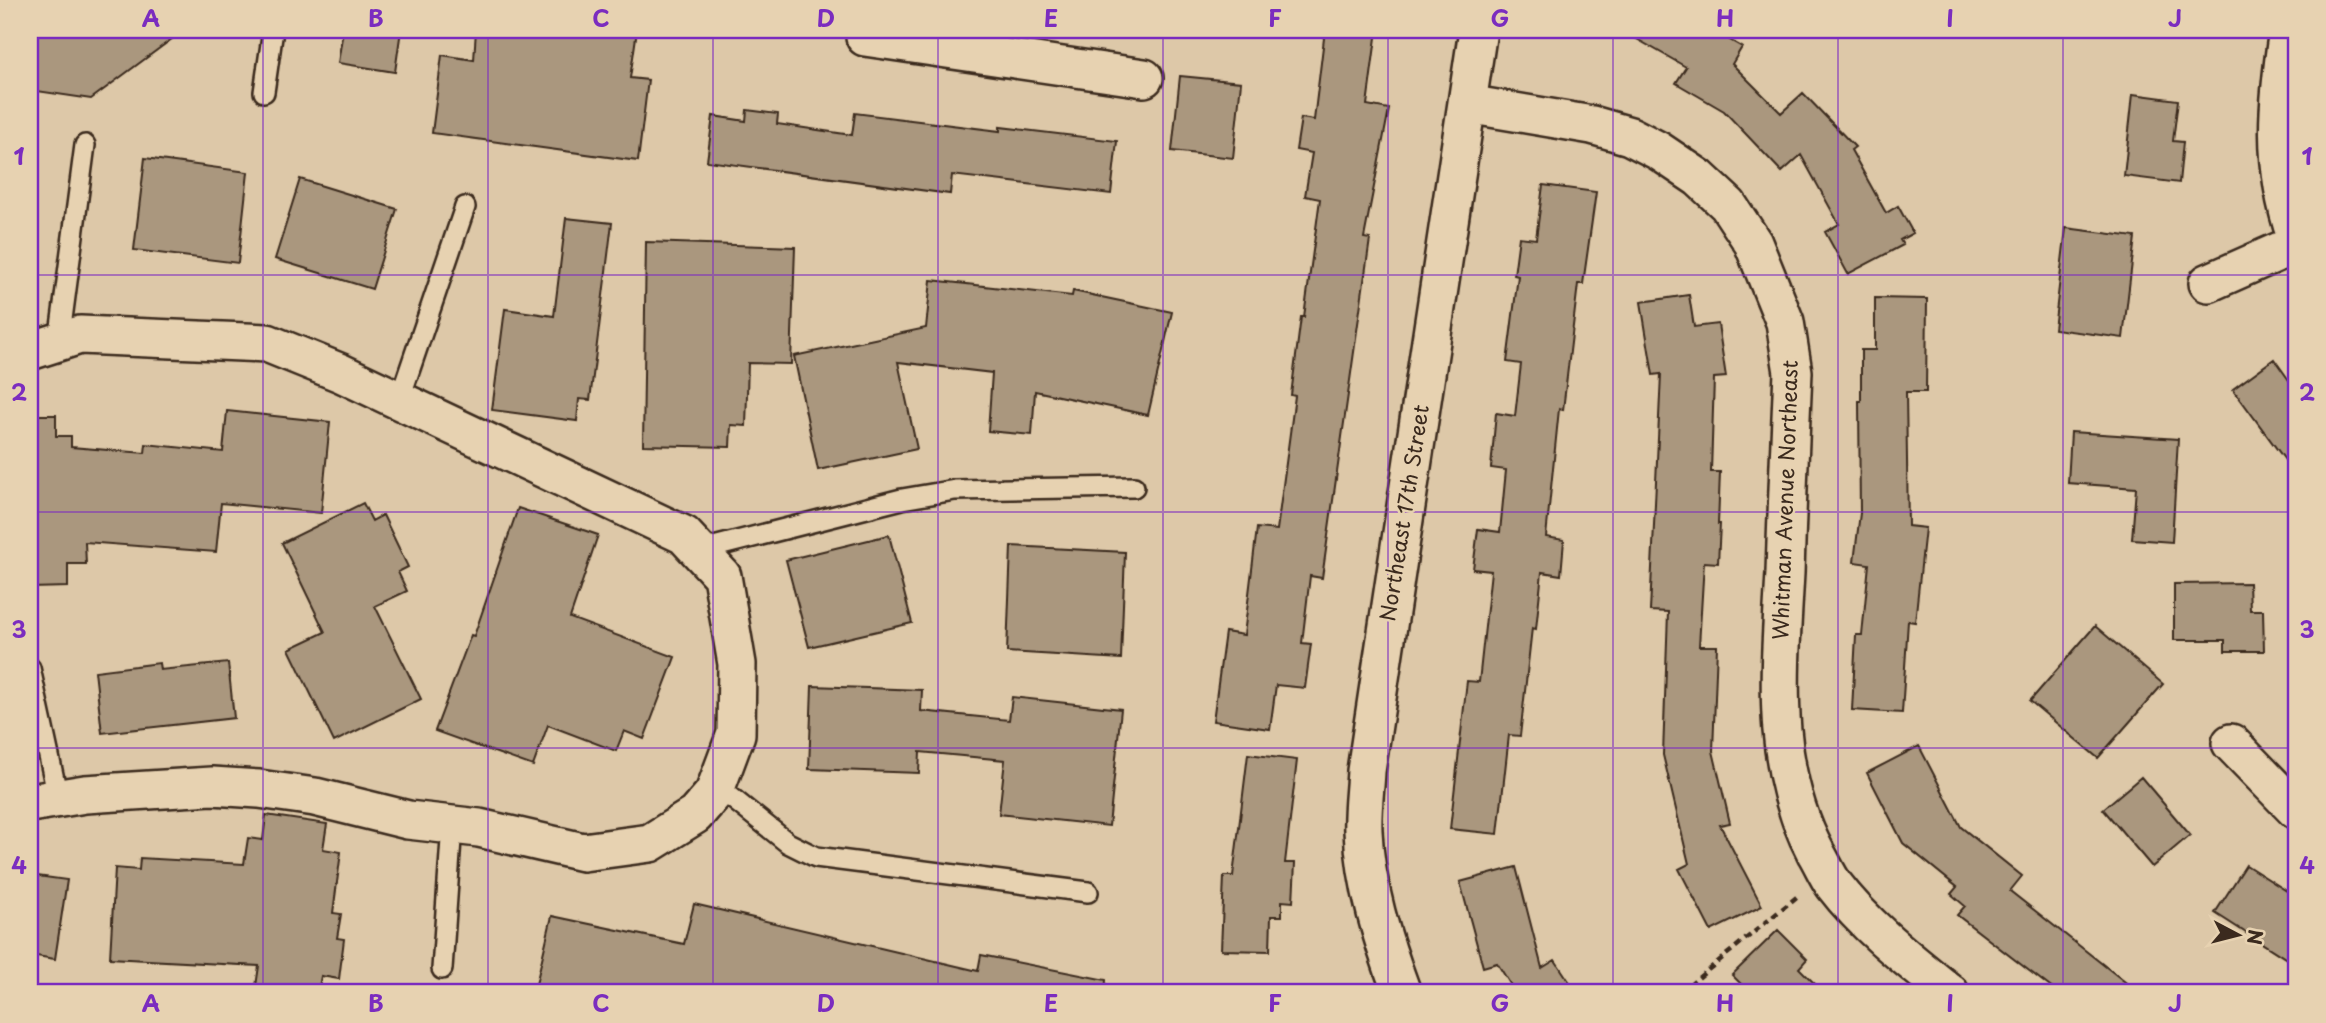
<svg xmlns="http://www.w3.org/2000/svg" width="2326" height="1023" viewBox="0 0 2326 1023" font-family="'Playpen Sans',sans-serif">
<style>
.building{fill:#aa977e;stroke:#3b2a1e;stroke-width:2}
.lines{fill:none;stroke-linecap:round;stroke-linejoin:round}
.lane-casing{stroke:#3b2a1e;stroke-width:24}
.street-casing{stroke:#3b2a1e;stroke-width:42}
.path{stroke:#3b2a1e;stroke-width:4.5;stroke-dasharray:7 5;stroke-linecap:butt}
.lane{stroke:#e7d2b1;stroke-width:19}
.street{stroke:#e7d2b1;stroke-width:37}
.grid{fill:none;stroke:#7b2cbf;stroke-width:2;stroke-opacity:0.55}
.labels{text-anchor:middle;stroke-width:5;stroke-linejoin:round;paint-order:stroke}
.street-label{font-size:21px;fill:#3b2a1e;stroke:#e7d2b1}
.neatline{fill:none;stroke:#7b2cbf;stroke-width:2.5}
.grid-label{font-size:23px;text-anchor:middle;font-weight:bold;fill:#7b2cbf}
</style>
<rect width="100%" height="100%" fill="#ddc8a8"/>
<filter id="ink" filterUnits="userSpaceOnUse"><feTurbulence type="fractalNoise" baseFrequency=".0143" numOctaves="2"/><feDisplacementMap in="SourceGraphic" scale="14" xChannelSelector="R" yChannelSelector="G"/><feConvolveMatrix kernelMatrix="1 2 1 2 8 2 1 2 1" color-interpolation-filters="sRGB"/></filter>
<g filter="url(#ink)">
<path class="building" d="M 30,30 L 184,30 L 91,99 L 30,90 Z
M 343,30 L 401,30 L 395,72 L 338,63 Z
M 476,30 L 637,30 L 630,78 L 648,80 L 638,161 L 432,133 L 442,55 L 474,60 Z
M 1325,30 L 1377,30 L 1367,105 L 1389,109 L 1364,238 L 1370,239 L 1322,578 L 1310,576 L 1302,643 L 1311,644 L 1305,688 L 1276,685 L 1270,729 L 1213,721 L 1225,632 L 1244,635 L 1257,528 L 1277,530 L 1295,396 L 1291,395 L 1301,317 L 1304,317 L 1320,199 L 1305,196 L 1312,153 L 1296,150 L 1301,118 L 1314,120 Z
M 1621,30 L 1712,30 L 1742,47 L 1732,64 L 1781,113 L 1803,93 L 1855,147 L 1851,150 L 1886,213 L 1898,206 L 1913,233 L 1900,240 L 1903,245 L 1848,274 L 1825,232 L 1839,224 L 1801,155 L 1782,172 L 1724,111 L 1676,83 L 1686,67 Z
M 1180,76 L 1241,82 L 1233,158 L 1172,151 Z
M 2133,94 L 2178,100 L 2173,141 L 2183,142 L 2179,183 L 2124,176 Z
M 747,110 L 778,114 L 777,124 L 852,135 L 855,113 L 1000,131 L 1000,127 L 1117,141 L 1111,194 L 952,175 L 950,194 L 707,161 L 713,116 L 746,121 Z
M 145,158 L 248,172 L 238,263 L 134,250 Z
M 300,179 L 397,209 L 372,289 L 275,259 Z
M 1543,185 L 1596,192 L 1583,284 L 1578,284 L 1563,410 L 1559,409 L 1546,537 L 1564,540 L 1561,575 L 1542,572 L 1536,629 L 1532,628 L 1520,736 L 1509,735 L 1498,834 L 1450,829 L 1467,681 L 1479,682 L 1491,571 L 1473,569 L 1478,529 L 1500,532 L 1506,470 L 1491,468 L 1496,413 L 1515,416 L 1521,364 L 1507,362 L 1518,276 L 1514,275 L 1519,237 L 1536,239 Z
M 566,218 L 612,223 L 590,400 L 579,399 L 577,421 L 492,410 L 505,309 L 554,316 Z
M 2066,228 L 2135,237 L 2123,338 L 2054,329 Z
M 646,242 L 795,247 L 791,364 L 748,363 L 746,426 L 731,425 L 730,447 L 643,445 Z
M 931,280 L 1072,296 L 1073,291 L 1172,312 L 1148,415 L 1035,391 L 1032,435 L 988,431 L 992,373 L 898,362 L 917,449 L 818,470 L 794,356 L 926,328 Z
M 1689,295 L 1694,327 L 1718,324 L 1726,377 L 1714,378 L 1711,472 L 1720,472 L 1718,524 L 1720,524 L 1718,563 L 1704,562 L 1699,646 L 1717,646 L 1713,751 L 1730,823 L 1720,825 L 1762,906 L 1711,931 L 1679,869 L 1689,864 L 1663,755 L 1668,612 L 1650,611 L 1661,374 L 1653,375 L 1641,302 Z
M 1875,298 L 1927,299 L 1926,392 L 1906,392 L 1908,526 L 1925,528 L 1915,622 L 1908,621 L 1902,713 L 1852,710 L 1856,635 L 1862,635 L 1869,564 L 1854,562 L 1860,513 L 1859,401 L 1861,401 L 1861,350 L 1875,350 Z
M 2274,359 L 2296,390 L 2296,475 L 2233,389 Z
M 227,411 L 330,422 L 321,513 L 221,503 L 216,552 L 85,542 L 86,564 L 68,564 L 68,587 L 30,588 L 30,415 L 56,415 L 56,436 L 71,436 L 71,447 L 145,453 L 146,444 L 223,452 Z
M 2071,432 L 2178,439 L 2172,542 L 2132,539 L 2136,488 L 2068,483 Z
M 363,503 L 372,521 L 383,515 L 408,567 L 398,572 L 407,591 L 375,606 L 421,699 L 334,742 L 289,649 L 325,632 L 282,543 Z
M 518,508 L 598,535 L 570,618 L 675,657 L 644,739 L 624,731 L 616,751 L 548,725 L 533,766 L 435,731 L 471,635 L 474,636 Z
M 889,535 L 912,623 L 809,647 L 786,560 Z
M 1011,546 L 1125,552 L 1121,659 L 1007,652 Z
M 2249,583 L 2250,610 L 2263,610 L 2264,651 L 2225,651 L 2225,640 L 2174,640 L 2174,584 Z
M 2095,626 L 2163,684 L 2098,758 L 2030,701 Z
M 159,663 L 160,670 L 228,663 L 234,718 L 102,733 L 95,671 Z
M 812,686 L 922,690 L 921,711 L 1009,720 L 1012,697 L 1121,709 L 1109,826 L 999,814 L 1005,760 L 920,752 L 919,773 L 809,769 Z
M 1919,746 L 1961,827 L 2022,876 L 2010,891 L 2139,993 L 2058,993 L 1957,915 L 1965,906 L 1951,894 L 1957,887 L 1903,843 L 1867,773 Z
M 1248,754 L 1297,760 L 1285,863 L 1295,863 L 1293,902 L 1282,901 L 1282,916 L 1271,916 L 1270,951 L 1221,950 L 1224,876 L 1233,876 Z
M 2141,777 L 2190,835 L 2152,867 L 2103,809 Z
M 266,815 L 327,824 L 323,849 L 341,852 L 333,913 L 341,914 L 337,938 L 344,939 L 339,979 L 321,976 L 318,993 L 255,993 L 259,966 L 110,958 L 115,868 L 139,870 L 140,858 L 244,864 L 248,838 L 263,840 Z
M 2246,865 L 2296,897 L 2296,965 L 2215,913 Z
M 1516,867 L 1542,968 L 1555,960 L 1577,993 L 1502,993 L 1512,987 L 1497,963 L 1483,967 L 1460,882 Z
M 30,875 L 67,880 L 55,959 L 30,955 Z
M 694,904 L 978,971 L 981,955 L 1106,980 L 1105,993 L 534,993 L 552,916 L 684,944 Z
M 1778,930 L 1807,959 L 1799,968 L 1824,993 L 1750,993 L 1732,975 Z"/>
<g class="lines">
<g class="lane-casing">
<path id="lane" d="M 264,92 L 273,30
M 59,342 L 85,145
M 399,401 L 465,207
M 701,554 L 706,549 L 902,499 L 955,490 L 1134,487
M 30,668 L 58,798
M 717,786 L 788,843 L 816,857 L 1088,892
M 442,969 L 452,825"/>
</g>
<g class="street-casing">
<path id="street" d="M 865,30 L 865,37 L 1144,78
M 2288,30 C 2277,103 2271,165 2296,237
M 1467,104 L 1592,125 L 1630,136 L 1659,151 L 1699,178 L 1728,205 L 1753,243 L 1785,322 L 1793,372 C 1790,439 1787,506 1785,573 C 1780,668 1769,765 1816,853 C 1822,863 1827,875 1834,885 C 1866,927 1909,960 1950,993
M 2208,283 L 2296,244
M 30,351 L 80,335 L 267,343 L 341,373 L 684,535 L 722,576 L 737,664 L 736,734 L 714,793 L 695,815 L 650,843 L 583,852 L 479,828 L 408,820 L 315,797 L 259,789 L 212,786 L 85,794 L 30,803
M 2231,743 L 2296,810
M 1402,993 C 1383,942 1365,885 1363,831 C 1362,811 1365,791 1366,771 L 1478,30"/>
</g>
<path class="path" d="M 1680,993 L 1799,895"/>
<use href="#lane" class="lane"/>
<use href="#street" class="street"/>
</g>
</g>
<path class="grid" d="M 263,30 L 263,993M 488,30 L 488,993M 713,30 L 713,993M 938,30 L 938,993M 1163,30 L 1163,993M 1388,30 L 1388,993M 1613,30 L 1613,993M 1838,30 L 1838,993M 2063,30 L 2063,993M 30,275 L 2296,275M 30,512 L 2296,512M 30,748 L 2296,748"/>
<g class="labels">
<g class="street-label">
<text transform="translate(1786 500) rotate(-88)" y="7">Whitman Avenue Northeast</text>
<text transform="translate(1405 513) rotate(-81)" y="7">Northeast 17th Street</text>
</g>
</g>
<rect width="2326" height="1023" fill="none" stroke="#e7d2b1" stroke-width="77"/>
<g transform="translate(2238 935) rotate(97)" stroke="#e7d2b1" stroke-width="5" paint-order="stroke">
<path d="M0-5L12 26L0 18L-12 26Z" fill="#3b2a1e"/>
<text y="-10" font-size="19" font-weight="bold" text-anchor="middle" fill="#3b2a1e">N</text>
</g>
<rect x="38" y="38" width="2250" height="946" class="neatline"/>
<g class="grid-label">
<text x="151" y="27">A</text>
<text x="376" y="27">B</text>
<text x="601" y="27">C</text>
<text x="826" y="27">D</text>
<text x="1051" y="27">E</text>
<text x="1275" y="27">F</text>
<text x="1500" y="27">G</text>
<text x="1725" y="27">H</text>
<text x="1950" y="27">I</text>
<text x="2175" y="27">J</text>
<text x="19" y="165">1</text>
<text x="2307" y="165">1</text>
<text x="19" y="401">2</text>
<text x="2307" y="401">2</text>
<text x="19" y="638">3</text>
<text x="2307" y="638">3</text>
<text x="19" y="874">4</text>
<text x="2307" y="874">4</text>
<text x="151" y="1012">A</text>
<text x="376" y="1012">B</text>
<text x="601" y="1012">C</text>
<text x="826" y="1012">D</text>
<text x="1051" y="1012">E</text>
<text x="1275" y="1012">F</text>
<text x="1500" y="1012">G</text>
<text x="1725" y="1012">H</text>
<text x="1950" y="1012">I</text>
<text x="2175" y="1012">J</text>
</g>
</svg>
